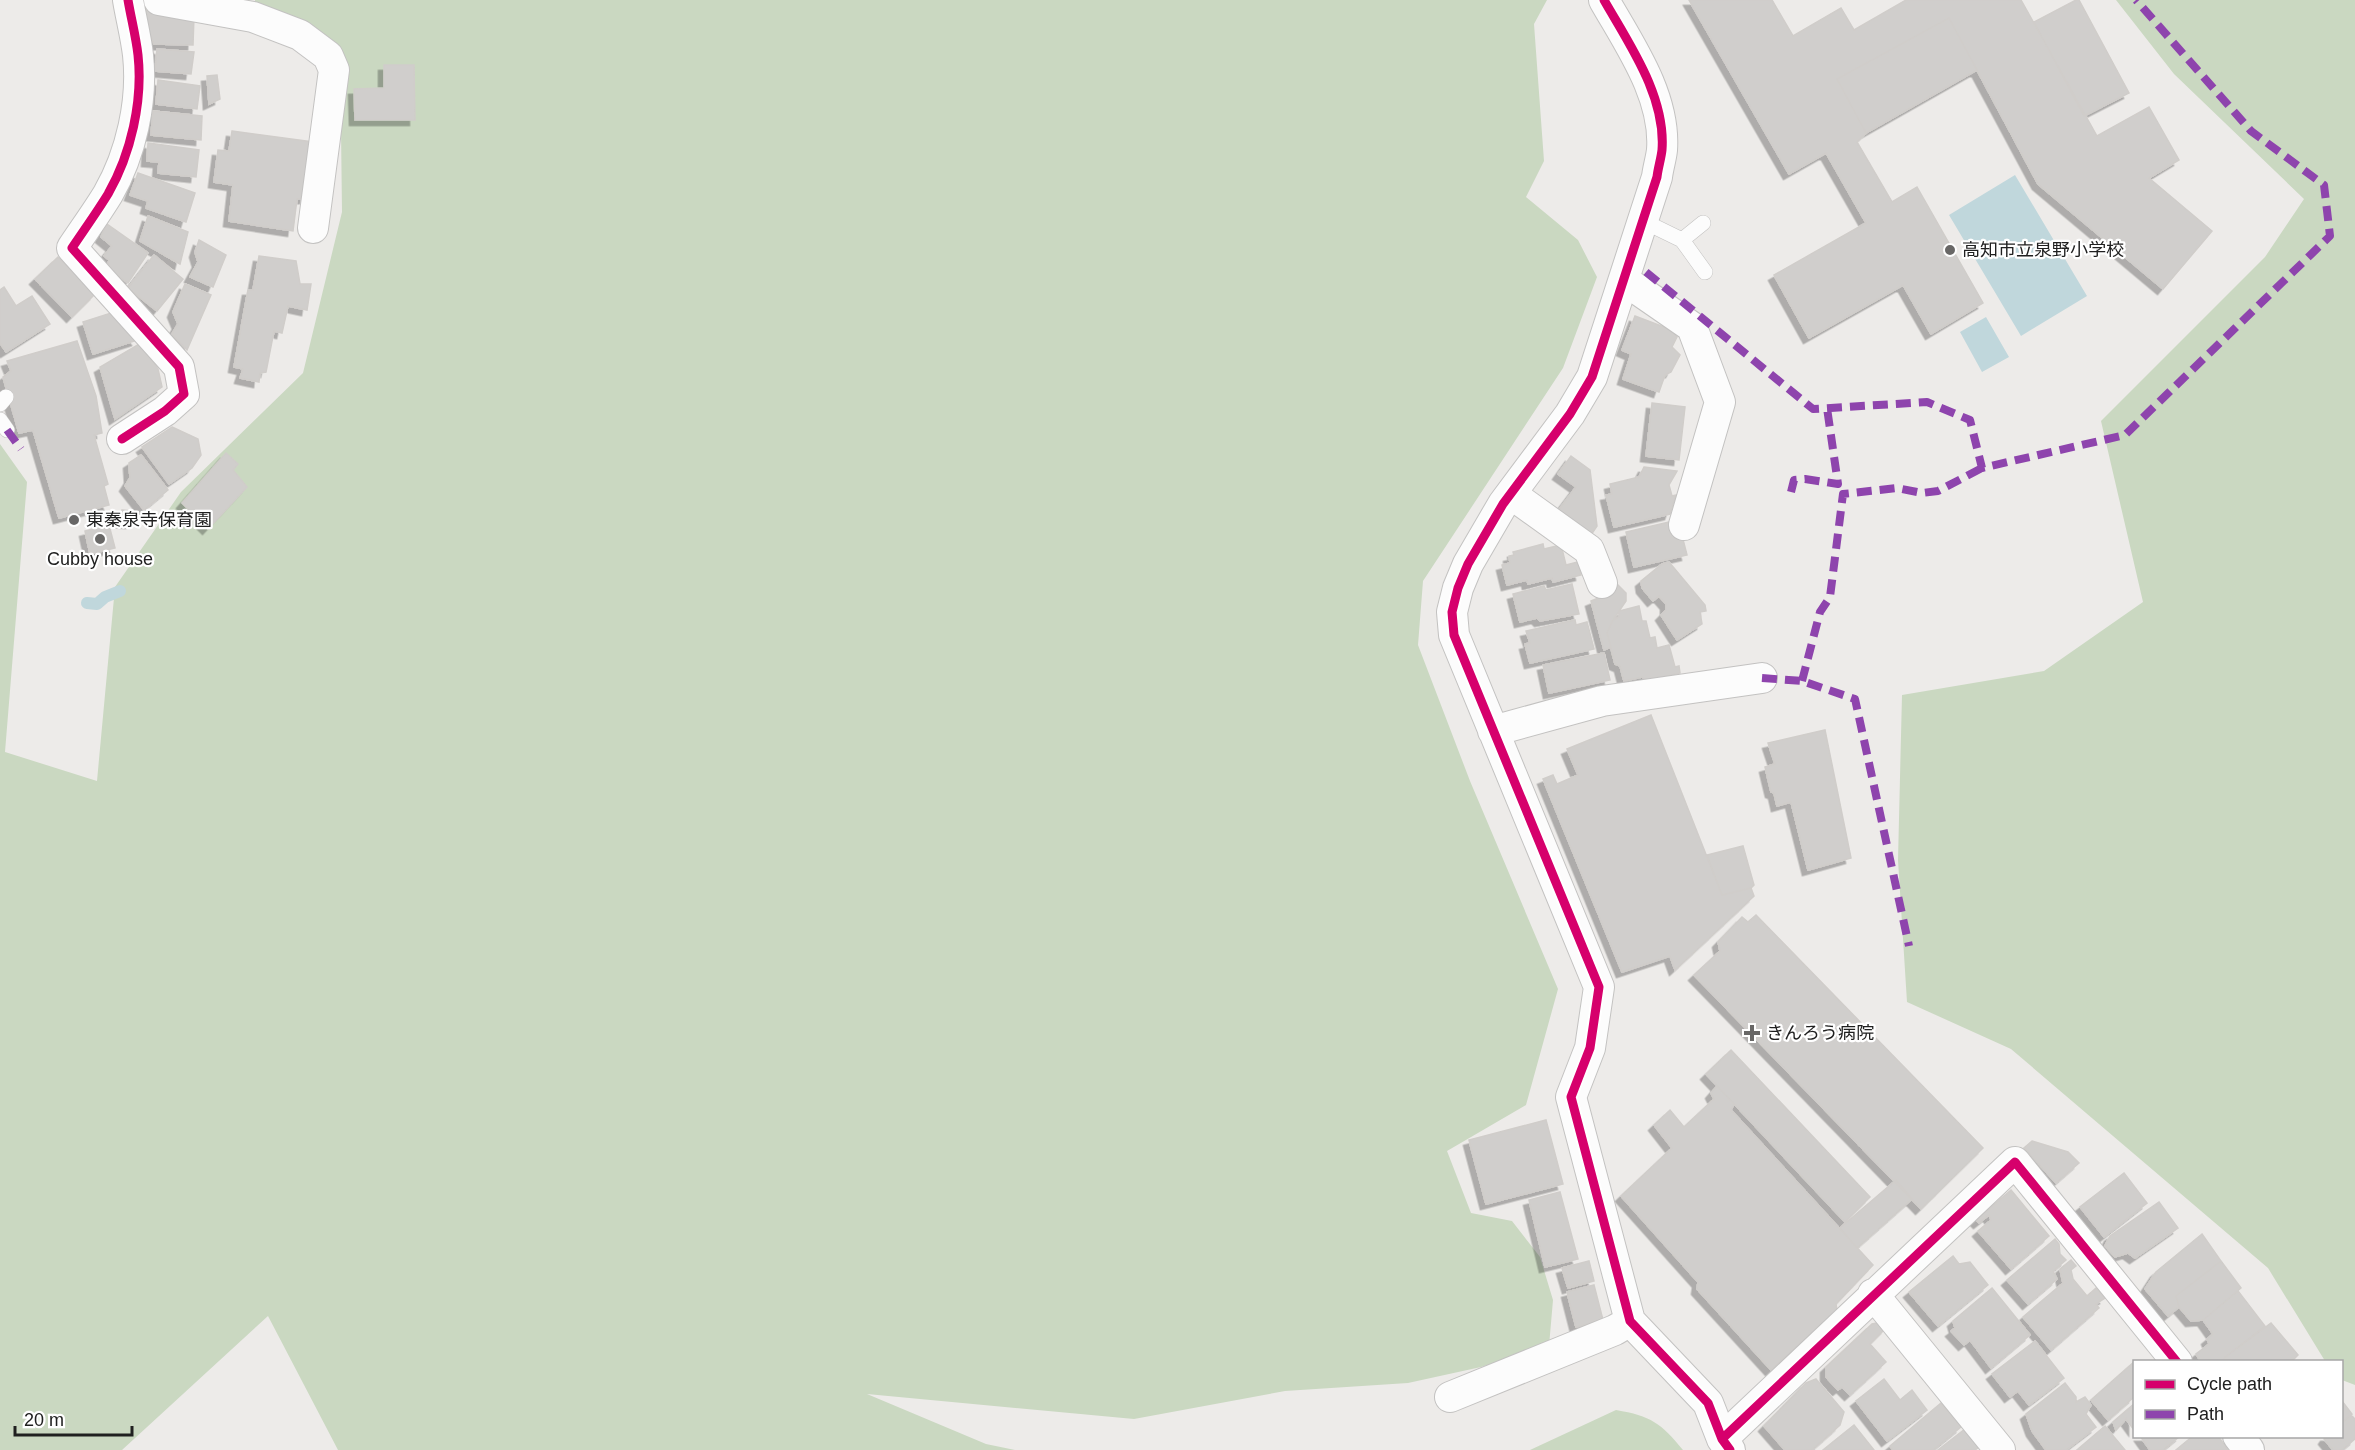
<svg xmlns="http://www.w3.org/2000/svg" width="2355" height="1450" viewBox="0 0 2355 1450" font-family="Helvetica,'Noto Sans JP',sans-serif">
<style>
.forest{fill:#cad8c1}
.water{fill:#c0d7dc}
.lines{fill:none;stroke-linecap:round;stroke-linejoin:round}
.stream{stroke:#c0d7dc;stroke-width:12}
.building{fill:#d0cecc;stroke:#d0cdca;stroke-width:1.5;filter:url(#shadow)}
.lane-casing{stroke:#c3c2c1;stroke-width:16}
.street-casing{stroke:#c3c2c1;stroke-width:32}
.lane{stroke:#fcfcfc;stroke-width:15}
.street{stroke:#fcfcfc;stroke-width:30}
.quiet{stroke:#8e44ad;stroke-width:8;stroke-dasharray:15 8;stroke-linecap:butt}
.cycleway-casing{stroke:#fff;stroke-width:13}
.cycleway{stroke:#d6006c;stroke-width:9}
.poi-dot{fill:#686766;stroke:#fff;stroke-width:2}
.labels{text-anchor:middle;stroke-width:4.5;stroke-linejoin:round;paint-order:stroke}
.poi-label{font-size:18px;fill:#202020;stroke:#fff;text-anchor:start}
</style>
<defs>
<filter id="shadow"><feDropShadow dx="-5.5" dy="5.5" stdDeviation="0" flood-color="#0004"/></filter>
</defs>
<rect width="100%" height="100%" fill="#edebe9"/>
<path class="forest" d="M 255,0 L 1547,0 L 1534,24 L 1544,161 L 1526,197 L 1578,240 L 1597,277 L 1563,368 L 1423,581 L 1418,645 L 1470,781 L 1558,989 L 1526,1105 L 1447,1151 L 1471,1213 L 1512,1221 L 1540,1257 L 1553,1300 L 1549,1346 L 1481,1367 L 1408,1383 L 1285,1391 L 1134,1419 L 867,1394 L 986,1444 L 1015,1450 L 338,1450 L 268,1316 L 122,1450 L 0,1450 L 0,444 L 27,482 L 5,752 L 97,781 L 115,587 L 181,492 L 303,373 L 342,212 L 340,47 L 255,10 Z
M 2116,0 L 2355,0 L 2355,1385 L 2342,1380 L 2342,1362 L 2325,1361 L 2268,1268 L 2011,1049 L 1907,1002 L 1898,860 L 1902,695 L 2044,671 L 2143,602 L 2101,421 L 2265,257 L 2304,199 L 2174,74 Z
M 1616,1410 C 1651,1416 1661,1423 1683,1450 L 1530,1450 Z"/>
<path class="water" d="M 2015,175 L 2087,296 L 2021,336 L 1949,215 Z
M 1986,317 L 2009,357 L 1982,372 L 1960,332 Z"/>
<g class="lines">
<path class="stream" d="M 87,603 L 97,604 L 105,597 L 120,591"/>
</g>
<path class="building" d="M 1689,0 L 1772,0 L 1793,36 L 1841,8 L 1854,30 L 1906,0 L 2021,0 L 2097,136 L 2149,107 L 2179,160 L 2149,178 L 2212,231 L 2163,289 L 2038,184 L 1949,18 L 1837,79 L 1866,133 L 1857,142 L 1892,202 L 1917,187 L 1983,303 L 1931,334 L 1903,285 L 1809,338 L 1774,275 L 1866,223 L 1826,153 L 1789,174 Z
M 2076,0 L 2079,0 L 2129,93 L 2084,116 L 2034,22 Z
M 153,8 L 194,16 L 193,45 L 154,44 L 142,12 Z
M 1949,18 L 1977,70 L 1866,133 L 1837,79 Z
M 157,49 L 194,52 L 191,74 L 155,71 Z
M 384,65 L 414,65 L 415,120 L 355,120 L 354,89 L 384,88 Z
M 217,75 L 220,99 L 209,104 L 207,76 Z
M 158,80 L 200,86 L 197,109 L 156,104 Z
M 153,111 L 202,116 L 201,140 L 151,135 Z
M 232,131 L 313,142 L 305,198 L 297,199 L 293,231 L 229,221 L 233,185 L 214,182 L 218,150 L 229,151 Z
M 148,143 L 199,150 L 196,177 L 158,173 L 159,162 L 147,161 Z
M 138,173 L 195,193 L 186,222 L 146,208 L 148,201 L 130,195 Z
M 148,216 L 188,232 L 180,264 L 140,241 Z
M 107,224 L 148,253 L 128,283 L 107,268 L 109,260 L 104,256 L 112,246 L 101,237 Z
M 199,240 L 226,255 L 213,287 L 190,277 L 198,262 L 195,252 Z
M 154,255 L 183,279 L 157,311 L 128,288 Z
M 259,256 L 296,261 L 300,284 L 311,284 L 307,310 L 288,306 L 282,333 L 274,331 L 266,372 L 260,373 L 259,382 L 240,378 L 243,369 L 234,367 L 248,290 L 253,290 Z
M 58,257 L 95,294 L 72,317 L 35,279 Z
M 185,284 L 211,295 L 187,350 L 172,334 L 178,324 L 173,312 Z
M 4,287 L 16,306 L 32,296 L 50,324 L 6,352 L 0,343 L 0,290 Z
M 114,312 L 137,340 L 93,354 L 83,322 Z
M 1635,316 L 1669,329 L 1677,337 L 1672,347 L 1680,355 L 1671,372 L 1665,375 L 1659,392 L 1623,379 L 1631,354 L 1622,350 Z
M 77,341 L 96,396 L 102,433 L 94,435 L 108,484 L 104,486 L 109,505 L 59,518 L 33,430 L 19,433 L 3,377 L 11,371 L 7,361 Z
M 141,343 L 158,369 L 162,387 L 115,419 L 100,367 Z
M 1652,403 L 1685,407 L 1679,460 L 1646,456 Z
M 172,427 L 198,439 L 201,455 L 192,468 L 169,484 L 142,447 Z
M 226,453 L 238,464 L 233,470 L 247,487 L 208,529 L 182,503 Z
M 141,455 L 168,490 L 144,510 L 125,486 L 130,478 L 129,463 Z
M 1571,456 L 1590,470 L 1597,526 L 1591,535 L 1558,511 L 1576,487 L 1558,474 Z
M 1644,467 L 1677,471 L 1669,485 L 1672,496 L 1676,495 L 1670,514 L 1614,527 L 1606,495 L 1612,494 L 1610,484 L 1639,477 Z
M 122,510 L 132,511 L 131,523 L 121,522 Z
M 1678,520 L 1687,555 L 1634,567 L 1626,532 Z
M 109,525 L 115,548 L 90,554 L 85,531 Z
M 1543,544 L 1544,549 L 1561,545 L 1566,565 L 1578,562 L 1581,575 L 1553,582 L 1552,578 L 1528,584 L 1527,580 L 1507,585 L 1502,565 L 1510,563 L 1509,556 L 1514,555 L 1513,552 Z
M 1669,562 L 1705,605 L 1706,611 L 1700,612 L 1702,624 L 1677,640 L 1661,615 L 1666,610 L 1666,604 L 1659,596 L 1653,601 L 1642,588 L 1641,581 L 1662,564 Z
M 1614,581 L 1626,593 L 1626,601 L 1613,620 L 1607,633 L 1611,647 L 1604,650 L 1591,601 L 1606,595 Z
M 1572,584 L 1579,614 L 1540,621 L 1537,618 L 1520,622 L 1513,594 L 1544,586 L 1546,590 Z
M 1639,606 L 1642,621 L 1646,621 L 1650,638 L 1655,637 L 1657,648 L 1669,645 L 1675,667 L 1679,666 L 1680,673 L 1647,681 L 1642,677 L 1624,681 L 1620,666 L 1615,664 L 1607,633 L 1613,620 L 1619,617 L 1619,611 Z
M 1575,620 L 1576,625 L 1587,622 L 1594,649 L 1530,663 L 1525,644 L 1530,643 L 1526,631 Z
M 1604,653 L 1610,680 L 1549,693 L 1543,665 Z
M 1651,715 L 1722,895 L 1751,888 L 1754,896 L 1675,970 L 1670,956 L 1622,972 L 1543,779 L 1553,775 L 1557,784 L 1578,775 L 1567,749 Z
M 1825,730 L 1851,858 L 1808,870 L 1791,802 L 1777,806 L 1774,793 L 1771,792 L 1765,767 L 1775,764 L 1768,743 Z
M 1743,846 L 1754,885 L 1751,888 L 1722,895 L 1707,855 Z
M 1756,915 L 1983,1148 L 1921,1209 L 1694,975 L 1720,951 L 1718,942 L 1742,917 L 1748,922 Z
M 1731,1050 L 1870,1197 L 1845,1222 L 1706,1074 Z
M 1717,1086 L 1734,1104 L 1731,1110 L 1873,1265 L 1836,1304 L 1837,1310 L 1771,1370 L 1697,1289 L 1698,1282 L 1621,1196 L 1672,1148 L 1654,1125 L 1670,1110 L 1684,1127 L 1714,1099 L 1711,1093 Z
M 1546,1120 L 1563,1184 L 1486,1204 L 1469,1140 Z
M 2032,1141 L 2068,1152 L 2079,1163 L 2056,1183 L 2024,1148 Z
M 2124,1173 L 2147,1203 L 2104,1237 L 2080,1207 Z
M 1896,1180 L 1912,1199 L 1857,1248 L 1840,1228 Z
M 2011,1190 L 2049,1236 L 2011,1269 L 1978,1231 L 1991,1220 L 1989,1215 L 1979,1223 L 1976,1220 Z
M 1560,1192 L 1578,1259 L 1545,1267 L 1529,1200 Z
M 2159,1202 L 2178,1228 L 2135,1258 L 2128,1253 L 2115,1257 L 2105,1246 L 2110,1236 Z
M 2202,1234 L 2221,1261 L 2176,1296 L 2179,1307 L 2168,1316 L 2145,1289 L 2156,1272 Z
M 2055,1239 L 2059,1244 L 2060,1254 L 2066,1260 L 2053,1271 L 2057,1279 L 2028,1304 L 2007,1280 Z
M 1953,1256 L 1959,1264 L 1970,1262 L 1988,1285 L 1938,1326 L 1909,1292 Z
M 2071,1260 L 2076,1266 L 2071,1270 L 2073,1279 L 2087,1296 L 2096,1288 L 2105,1298 L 2096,1304 L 2099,1308 L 2051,1350 L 2023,1317 L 2063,1283 L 2060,1269 Z
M 1589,1261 L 1594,1281 L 1568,1288 L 1562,1268 Z
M 2221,1261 L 2241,1288 L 2203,1320 L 2191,1321 L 2179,1307 L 2176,1296 Z
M 1594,1285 L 1603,1320 L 1576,1327 L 1567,1292 Z
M 1992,1288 L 2030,1335 L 1991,1368 L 1970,1340 L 1964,1345 L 1951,1331 L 1955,1328 L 1953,1321 Z
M 2238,1291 L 2265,1326 L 2224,1358 L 2226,1362 L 2201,1362 L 2196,1354 L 2209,1344 L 2207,1339 L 2213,1334 L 2203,1320 Z
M 1881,1322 L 1886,1328 L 1870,1344 L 1886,1362 L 1850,1395 L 1842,1387 L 1838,1390 L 1826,1377 L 1826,1367 L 1872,1324 Z
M 2271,1323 L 2298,1355 L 2291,1362 L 2226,1362 L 2224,1358 Z
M 2035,1341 L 2064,1378 L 2029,1405 L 2018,1391 L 2010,1397 L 1992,1374 Z
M 2134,1362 L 2134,1397 L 2108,1420 L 2091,1400 Z
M 1816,1379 L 1844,1412 L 1840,1425 L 1812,1450 L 1785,1450 L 1764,1426 L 1806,1383 Z
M 1884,1379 L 1900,1400 L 1912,1390 L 1927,1410 L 1887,1441 L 1856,1401 Z
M 2065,1383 L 2076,1397 L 2076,1402 L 2085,1397 L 2091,1405 L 2086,1414 L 2096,1427 L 2066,1450 L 2046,1450 L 2032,1431 L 2026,1414 Z
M 2342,1401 L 2352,1414 L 2342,1422 Z
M 1941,1403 L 1961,1427 L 1933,1450 L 1893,1450 L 1890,1446 Z
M 2134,1404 L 2134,1430 L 2126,1419 L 2116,1430 L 2113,1422 Z
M 2351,1415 L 2355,1419 L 2355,1439 L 2342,1450 L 2333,1450 L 2324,1439 L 2326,1436 L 2342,1436 L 2342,1423 Z
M 1854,1425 L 1874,1450 L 1823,1450 Z
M 2105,1426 L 2125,1450 L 2077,1450 Z
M 1965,1429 L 1979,1447 L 1975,1450 L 1938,1450 Z
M 2140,1436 L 2180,1436 L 2163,1450 L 2150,1450 Z
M 2193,1436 L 2218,1436 L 2228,1450 L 2176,1450 Z"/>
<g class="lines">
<g class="lane-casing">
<path id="lane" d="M 1643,221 L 1682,240 L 1705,272
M 1682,240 L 1703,223
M 0,404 L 6,397
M 0,420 L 7,430"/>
</g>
<g class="street-casing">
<path id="street" d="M 159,0 L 253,17 L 300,35 L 328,56 L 334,70 L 313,228
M 1604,0 C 1629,44 1666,96 1662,150 C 1661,159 1658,168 1657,177 L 1592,377 L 1570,414 L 1503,504 L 1468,564 L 1458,588 L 1452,612 L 1454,635 L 1599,987 L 1590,1048 L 1571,1097 L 1630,1321 L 1708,1403 L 1722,1439 L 1730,1450
M 1624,280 L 1692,327 L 1720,402 L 1684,525
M 122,439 L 165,411 L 184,394 L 179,367 L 72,248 C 84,230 97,212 108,194 C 131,154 143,101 138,55 C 136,37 131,18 128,0
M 1511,494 L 1589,550 L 1602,583
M 1493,731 L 1602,701 L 1762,678
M 1873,1294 L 2000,1450
M 1450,1397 L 1615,1330 L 1630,1321
M 2238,1436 L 2249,1450
M 1722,1439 L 2015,1162 L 2177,1362"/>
</g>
<use href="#lane" class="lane"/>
<use href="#street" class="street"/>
<path class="quiet" d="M 1646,272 L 1813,409 L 1927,402 L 1970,420 L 1982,468 L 2125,435 L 2330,236 L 2324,185 L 2251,131 L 2136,0
M 7,430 L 21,449
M 1791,492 L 1794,480 L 1805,479 L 1838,484 L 1827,408
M 1762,678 L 1802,681 L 1855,699 L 1909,946
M 1802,681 L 1820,612 L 1830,597 L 1843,494 L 1897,488 L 1922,493 L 1938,491 L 1982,468"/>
<g class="cycleway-casing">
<path id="cycleway" d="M 1604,0 C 1629,44 1666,96 1662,150 C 1661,159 1658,168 1657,177 L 1592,377 L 1570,414 L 1503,504 L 1468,564 L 1458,588 L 1452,612 L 1454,635 L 1599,987 L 1590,1048 L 1571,1097 L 1630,1321 L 1708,1403 L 1722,1439 L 1730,1450
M 122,439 L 165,411 L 184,394 L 179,367 L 72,248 C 84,230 97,212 108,194 C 131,154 143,101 138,55 C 136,37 131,18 128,0
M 1722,1439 L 2015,1162 L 2177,1362"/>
</g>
<use href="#cycleway" class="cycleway"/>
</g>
<g class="poi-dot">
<circle cx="1950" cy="250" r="6"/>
<circle cx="74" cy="520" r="6"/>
<circle cx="100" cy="539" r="6"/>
<path d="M1749 1024h6v6h6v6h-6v6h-6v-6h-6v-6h6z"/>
</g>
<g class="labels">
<g class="poi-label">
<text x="1962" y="256">高知市立泉野小学校</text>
<text x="86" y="526">東秦泉寺保育園</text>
<text x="100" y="565" text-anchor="middle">Cubby house</text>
<text x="1766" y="1039">きんろう病院</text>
</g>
</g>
<rect x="2133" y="1360" width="210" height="78" fill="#ffffff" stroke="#a6a6a6" stroke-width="1.5"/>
<rect x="2145" y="1380" width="30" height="9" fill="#d6006c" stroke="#a6a6a6" stroke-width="1.5"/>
<text x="2187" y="1390" font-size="18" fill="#202020">Cycle path</text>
<rect x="2145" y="1410" width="30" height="9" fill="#8e44ad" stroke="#a6a6a6" stroke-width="1.5"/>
<text x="2187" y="1420" font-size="18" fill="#202020">Path</text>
<path d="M15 1426v9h117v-9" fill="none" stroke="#202020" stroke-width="3"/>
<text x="24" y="1426" font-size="18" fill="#202020" stroke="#ffffff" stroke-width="4.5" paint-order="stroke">20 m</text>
</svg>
